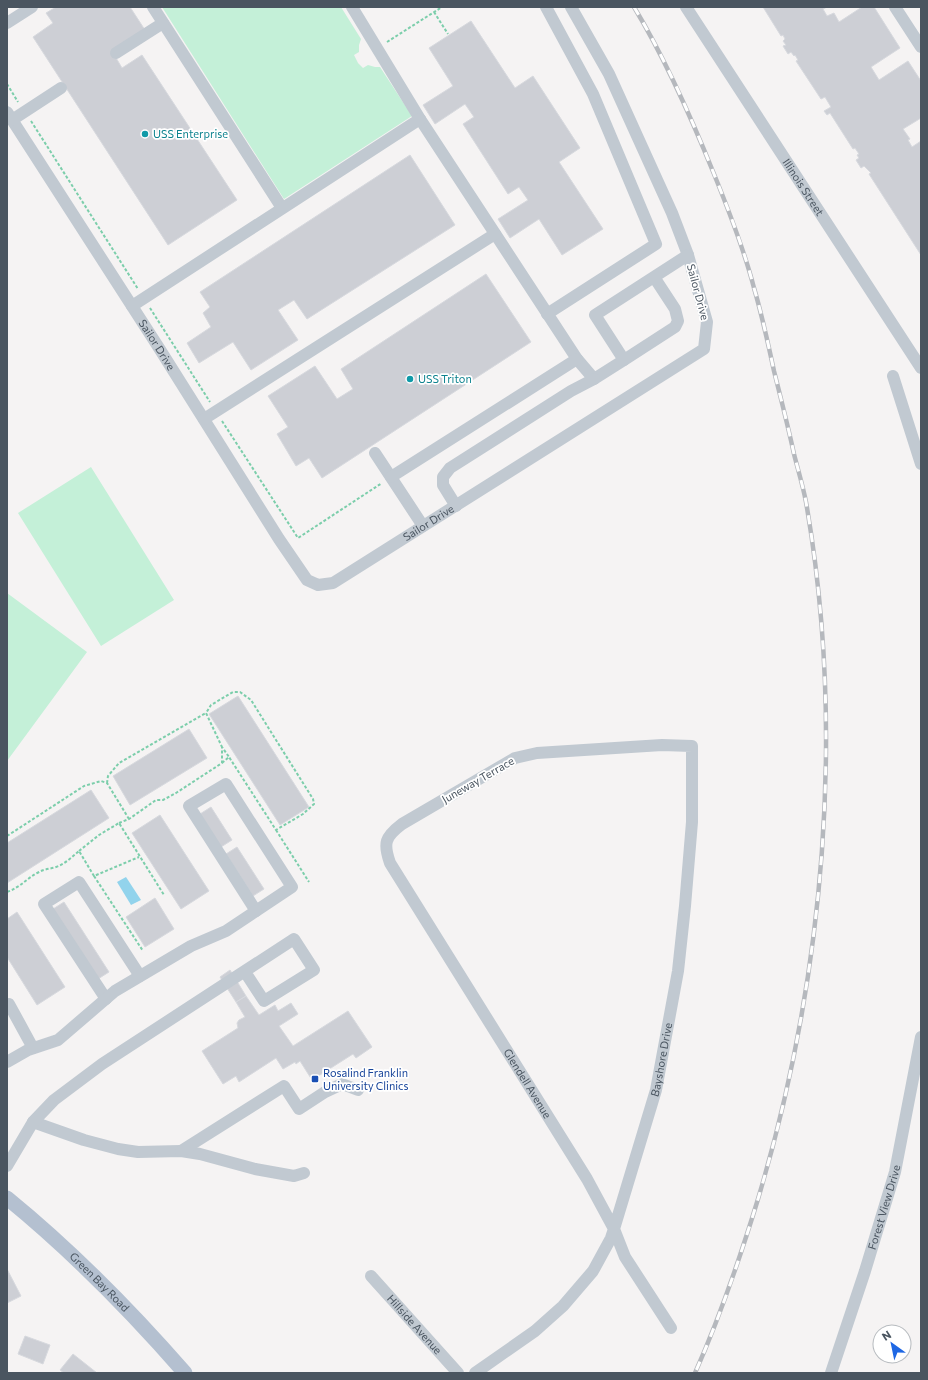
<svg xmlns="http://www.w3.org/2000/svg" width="928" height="1380" viewBox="0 0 928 1380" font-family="Commissioner,sans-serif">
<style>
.green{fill:#c4f0d8}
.water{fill:#92d3ec}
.building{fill:#cdcfd5;stroke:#d7d9de}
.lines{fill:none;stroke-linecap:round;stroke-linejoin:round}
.path{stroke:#7cceab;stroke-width:2;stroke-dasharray:3 2;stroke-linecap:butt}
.minor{stroke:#c1c9d1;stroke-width:12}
.major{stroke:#b4c0d0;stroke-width:15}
.rail-casing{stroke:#b5b8bd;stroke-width:4.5}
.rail{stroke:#fff;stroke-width:3;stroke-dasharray:9;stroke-linecap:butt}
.culture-dot{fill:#0f9aa8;stroke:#fff;stroke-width:1.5}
.transit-dot{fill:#1a4fb4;stroke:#fff;stroke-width:1.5}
.labels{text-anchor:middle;stroke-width:3.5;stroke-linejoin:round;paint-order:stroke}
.culture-label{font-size:11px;fill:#0d838f;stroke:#fff;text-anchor:start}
.street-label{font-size:11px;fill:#4a5560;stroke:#fff}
.transit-label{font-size:11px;fill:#164399;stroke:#fff;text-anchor:start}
</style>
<rect width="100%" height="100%" fill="#f5f3f3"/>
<path class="green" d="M 162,7 L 341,7 L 361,39 L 359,45 L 359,52 L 354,55 L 358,63 L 363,68 L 368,65 L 375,67 L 380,67 L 412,116 L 284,199 Z
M 91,467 L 174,600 L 101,646 L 18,513 Z
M 7,593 L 87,652 L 7,761 Z"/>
<path class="water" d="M 126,877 L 141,900 L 131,905 L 117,882 Z"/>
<path class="building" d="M 56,7 L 130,7 L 145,30 L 112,51 L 122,68 L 142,55 L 237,200 L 168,245 L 33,37 L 53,23 L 46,13 Z
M 763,7 L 827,7 L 823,9 L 827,16 L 834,13 L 839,22 L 862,7 L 874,7 L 900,48 L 871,67 L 879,80 L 908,61 L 921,81 L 921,118 L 903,129 L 910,139 L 908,140 L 912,147 L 921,141 L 921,255 L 869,174 L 871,173 L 864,166 L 861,168 L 856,160 L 859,158 L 857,155 L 859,154 L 855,148 L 853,149 L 830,113 L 827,115 L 824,111 L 831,107 L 825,97 L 821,99 L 796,61 L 798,60 L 795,55 L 794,56 L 791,52 L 788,54 L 783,46 L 786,45 L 783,41 L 785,39 L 783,35 L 781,36 Z
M 471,21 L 515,88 L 533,76 L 580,148 L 559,162 L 603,229 L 562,255 L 539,219 L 510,238 L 498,219 L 528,200 L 519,187 L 508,194 L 463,124 L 474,117 L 465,104 L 435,124 L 423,105 L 453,86 L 429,48 Z
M 410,155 L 455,225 L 307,319 L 294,300 L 278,310 L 298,340 L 251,370 L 233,342 L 199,363 L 187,343 L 211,327 L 203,313 L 210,307 L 200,292 Z
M 486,274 L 531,342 L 322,478 L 309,458 L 296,466 L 277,434 L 288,427 L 268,396 L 315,366 L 337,399 L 353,389 L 341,369 Z
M 238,696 L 309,807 L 280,825 L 209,714 Z
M 189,729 L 207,758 L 130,805 L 113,776 Z
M 91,790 L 109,818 L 7,883 L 7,843 Z
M 211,807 L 232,840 L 221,847 L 200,814 Z
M 160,815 L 209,891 L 181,909 L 132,833 Z
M 237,847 L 264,889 L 253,896 L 226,854 Z
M 155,898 L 174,929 L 145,947 L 126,917 Z
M 64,902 L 109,972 L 98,979 L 53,909 Z
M 17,912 L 65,987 L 37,1005 L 7,957 L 7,919 Z
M 230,970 L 246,996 L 236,1002 L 220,977 Z
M 246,996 L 259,1015 L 275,1005 L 278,1011 L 291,1003 L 298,1014 L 279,1026 L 293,1046 L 348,1011 L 372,1047 L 356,1058 L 353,1054 L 312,1080 L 300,1061 L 296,1064 L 295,1062 L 283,1069 L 276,1058 L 239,1082 L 236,1076 L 223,1084 L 202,1051 L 238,1028 L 237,1023 L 239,1020 L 245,1017 L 236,1002 Z
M 7,1269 L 21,1296 L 7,1303 Z
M 25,1336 L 50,1345 L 43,1364 L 18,1354 Z
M 73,1354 L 97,1373 L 64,1373 L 60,1370 Z"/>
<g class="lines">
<path class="path" d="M 434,12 L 448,34
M 387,42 L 442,7
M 7,84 L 18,102
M 31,121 L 138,289
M 150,308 L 210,402
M 222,421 L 298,538 L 382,483
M 222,763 L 229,757 L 276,830 L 303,814 L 314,804 L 313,799 L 251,700 L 240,692 L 233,692 L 211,705 L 206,713 L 222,747
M 107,783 L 108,776 L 119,763 L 206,713
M 119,823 L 129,819 L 156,800 L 163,800 L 176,793 L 222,763 L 222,747 L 229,757
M 276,830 L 309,882
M 7,836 L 84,786 L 101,781 L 107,783 L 129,819
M 79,851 L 99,835 L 119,823 L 164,895
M 94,876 L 143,951
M 7,892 C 21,887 27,878 39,872 C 44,869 50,869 56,867 C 65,864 72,857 79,851 L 94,876 L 139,857"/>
<g class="minor">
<path d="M 153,7 L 282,208"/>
<path d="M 352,7 L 420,119 L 577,359 L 594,379 L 624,360"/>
<path d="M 546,7 L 593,94 L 656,244 L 547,314"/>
<path id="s1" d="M 686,7 L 921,368"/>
<path d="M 895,7 L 921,47"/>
<path d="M 7,23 L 32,7"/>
<path d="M 116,53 L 163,23"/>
<path id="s2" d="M 7,112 L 159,348 L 279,539 L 307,580 L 318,585 L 333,583 L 704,349 L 707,322 L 688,255 L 672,213 L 609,74 L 571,7"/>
<path d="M 12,120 L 61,88"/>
<path d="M 654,277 L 675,309 L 678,321 L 675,327 L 624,360 L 595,315 L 688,255"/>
<path d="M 132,306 L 420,119"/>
<path d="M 893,376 L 921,464"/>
<path d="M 204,419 L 495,234"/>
<path d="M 375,453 L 423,526"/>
<path d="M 391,477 L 577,359"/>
<path d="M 456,506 L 443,485 L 443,477 L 450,468 L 571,391 L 594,379"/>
<path d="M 226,784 L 292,887 L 256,911 L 189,806 Z"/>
<path d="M 106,999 L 44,904 L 79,882 L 140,976"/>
<path d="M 9,1004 L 33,1048"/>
<path d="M 7,1062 L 28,1050 L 58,1040 L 115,991 L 191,946 L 226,931 L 256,911"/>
<path d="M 33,1122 L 84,1140 L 118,1149 L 138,1152 L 181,1151 L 200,1154 L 255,1169 L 294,1176 L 304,1173"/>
<path d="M 181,1151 L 284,1086 L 299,1109 L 325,1092 L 342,1084 L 358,1090"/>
<path d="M 7,1166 L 33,1122 L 54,1100 L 102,1064 L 294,939 L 314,970 L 264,1001 L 245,972"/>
<path id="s3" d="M 371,1276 L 458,1373"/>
<path id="s4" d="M 475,1373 L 535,1331 L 563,1306 L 593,1271 L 611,1238 L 614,1229 L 656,1090 L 678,971 L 685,906 L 692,822 L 692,746 L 662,745 L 537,753 L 515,758 L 402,824 C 385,837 383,843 390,863 L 587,1179 L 614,1229 L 625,1257 L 671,1328"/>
<path id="s5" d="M 831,1373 L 865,1271 L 895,1172 L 921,1037"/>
</g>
<path class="major" id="s6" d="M 7,1198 C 72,1251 130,1310 185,1373"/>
<g class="rail-casing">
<path id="rail" d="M 634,7 C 666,60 691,117 714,174 C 729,211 744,249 754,288 C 762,315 768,343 774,371 C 781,399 788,426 794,454 C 798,470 803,486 806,502 C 846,731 824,978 758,1199 C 740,1258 720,1317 695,1373"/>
</g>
<use href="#rail" class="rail"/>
</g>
<g class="culture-dot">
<circle cx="145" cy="134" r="4"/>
<circle cx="410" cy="379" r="4"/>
</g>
<rect class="transit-dot" x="311" y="1075" width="8" height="8" rx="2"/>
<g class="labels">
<g class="culture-label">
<text x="153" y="138">USS Enterprise</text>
<text x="418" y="383">USS Triton</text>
</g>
<g class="street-label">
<text dy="4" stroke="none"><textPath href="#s1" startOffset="215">Illinois Street</textPath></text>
<text transform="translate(698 292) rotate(75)" y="4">Sailor Drive</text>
<text dy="4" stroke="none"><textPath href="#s2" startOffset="277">Sailor Drive</textPath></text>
<text dy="4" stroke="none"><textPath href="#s2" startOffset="696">Sailor Drive</textPath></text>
<text transform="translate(478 780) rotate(-30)" y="4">Juneway Terrace</text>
<text dy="4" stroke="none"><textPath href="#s4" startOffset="380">Bayshore Drive</textPath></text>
<text dy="4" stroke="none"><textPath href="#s4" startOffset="1310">Glendell Avenue</textPath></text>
<text dy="4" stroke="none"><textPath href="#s5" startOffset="174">Forest View Drive</textPath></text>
<text dy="4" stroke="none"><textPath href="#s6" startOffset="125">Green Bay Road</textPath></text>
<text dy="4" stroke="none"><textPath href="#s3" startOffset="65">Hillside Avenue</textPath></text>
</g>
<g class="transit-label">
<text x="323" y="1077">Rosalind Franklin<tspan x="323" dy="13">University Clinics</tspan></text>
</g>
</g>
<rect width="928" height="1380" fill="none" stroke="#4a5560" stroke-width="16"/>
<g transform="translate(892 1344) rotate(327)"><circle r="19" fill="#ffffff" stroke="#b7bbbf"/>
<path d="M0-3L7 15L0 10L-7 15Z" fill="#1e67e4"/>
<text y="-6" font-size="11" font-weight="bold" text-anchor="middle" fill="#4a5560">N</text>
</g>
</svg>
